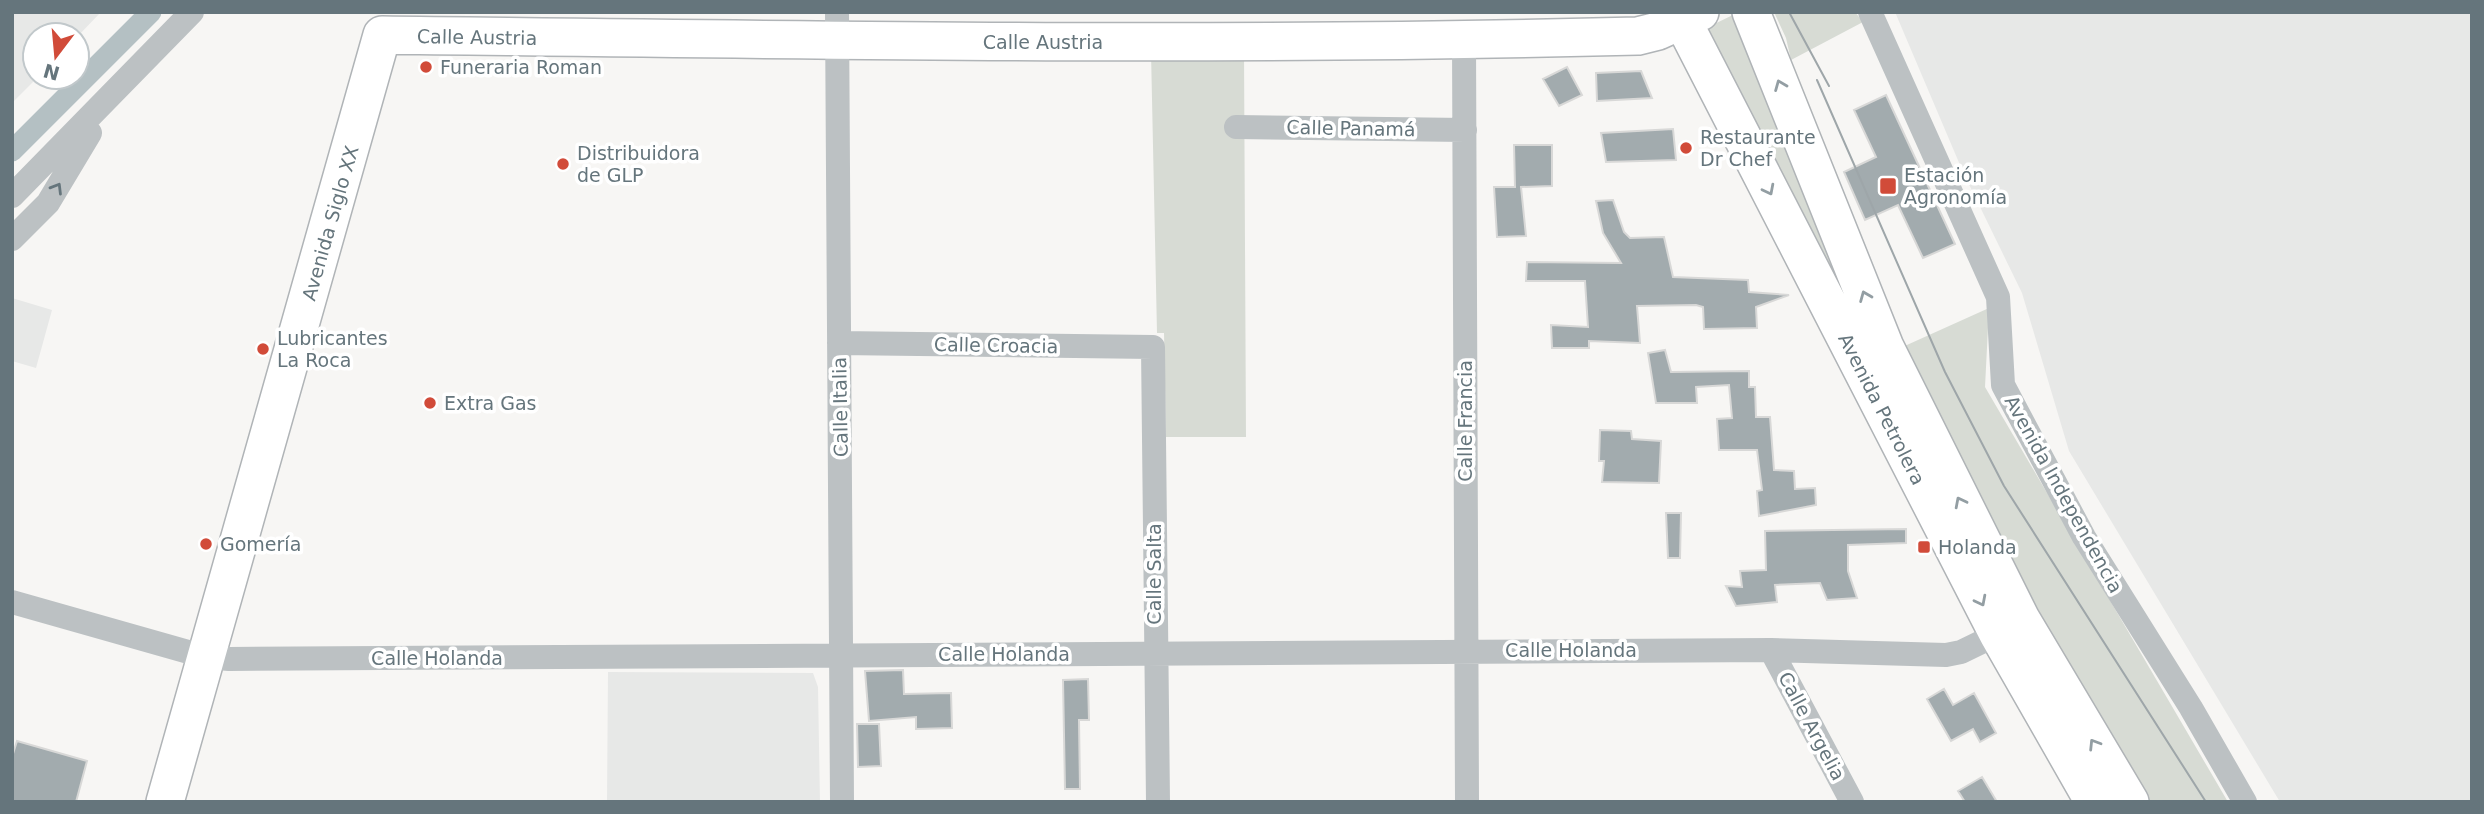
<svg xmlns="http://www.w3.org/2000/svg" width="2484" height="814" viewBox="0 0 2484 814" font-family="'DejaVu Sans',sans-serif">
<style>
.built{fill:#e7e8e7}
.green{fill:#d7dbd4}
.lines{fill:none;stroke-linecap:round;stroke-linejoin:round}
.canal{stroke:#b4c0c3;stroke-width:21}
.building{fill:#a2abae;stroke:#d8d8d7;stroke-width:2}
.highway-casing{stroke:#b0b4b7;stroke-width:40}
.minor{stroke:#bcc1c3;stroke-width:24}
.highway{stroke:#fff;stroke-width:37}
.tram{stroke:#9ea6a9;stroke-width:2}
.oneway{stroke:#939ea3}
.oneway2{stroke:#65757c}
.poi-dot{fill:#d14b39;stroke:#fff;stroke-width:2.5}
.labels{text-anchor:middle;stroke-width:7;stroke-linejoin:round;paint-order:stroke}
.street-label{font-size:19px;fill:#65757c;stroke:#fff}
.poi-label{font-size:19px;fill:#65757c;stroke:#fff;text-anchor:start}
</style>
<rect width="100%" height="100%" fill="#f7f6f4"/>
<path class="built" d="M 12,12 L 101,12 L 77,37 L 35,35 L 35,77 L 38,77 L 12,103 Z
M 1895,12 L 2472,12 L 2472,802 L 2280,802 L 2069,451 L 2022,293 L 1963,172 Z
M 12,298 L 52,310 L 36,368 L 12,361 Z
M 608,672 L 813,673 L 818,687 L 820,802 L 607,802 Z"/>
<path class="green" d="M 1774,12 L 1855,12 L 1863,22 L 1791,60 L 1786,38 Z
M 1737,13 L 2109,802 L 1702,30 Z
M 1244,51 L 1246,437 L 1166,437 L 1164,333 L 1157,333 L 1151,52 Z
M 1989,308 L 1985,387 L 2228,802 L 2141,802 L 2032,598 L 1981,515 L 1898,349 Z"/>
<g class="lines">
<path class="canal" d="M 12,151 L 151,12"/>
</g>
<path class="building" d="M 1567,67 L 1582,95 L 1559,106 L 1543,79 Z
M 1641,71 L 1652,98 L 1597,101 L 1596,73 Z
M 1886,95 L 1955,244 L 1923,258 L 1898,205 L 1865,220 L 1844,172 L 1876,157 L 1854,110 Z
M 1673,129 L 1676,160 L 1606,162 L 1601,133 Z
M 1514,145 L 1552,145 L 1552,186 L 1521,187 L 1526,236 L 1497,237 L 1494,187 L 1515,187 Z
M 1613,200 L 1624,232 L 1630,238 L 1664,237 L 1673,277 L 1748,280 L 1749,292 L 1789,295 L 1756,307 L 1757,328 L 1704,329 L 1703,307 L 1696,305 L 1637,306 L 1640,343 L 1589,341 L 1589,348 L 1552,348 L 1551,325 L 1588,327 L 1585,281 L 1526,281 L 1527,262 L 1621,263 L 1603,233 L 1596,201 Z
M 1665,350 L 1671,372 L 1749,371 L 1749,387 L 1755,387 L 1756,417 L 1770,417 L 1774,470 L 1794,471 L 1795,489 L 1815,488 L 1816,505 L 1759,516 L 1757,491 L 1762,490 L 1757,450 L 1719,450 L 1717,419 L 1732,418 L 1729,385 L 1696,387 L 1697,403 L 1656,403 L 1648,353 Z
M 1600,430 L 1631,431 L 1632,439 L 1661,441 L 1659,483 L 1602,482 L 1604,461 L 1599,461 Z
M 1666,513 L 1681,513 L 1680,558 L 1668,558 Z
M 1906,529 L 1906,543 L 1848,545 L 1848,571 L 1857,598 L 1827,600 L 1820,583 L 1775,585 L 1777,602 L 1736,606 L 1726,586 L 1742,587 L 1740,571 L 1766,570 L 1765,531 Z
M 903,670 L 904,694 L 951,693 L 952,728 L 916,729 L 916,717 L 869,721 L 865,671 Z
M 1088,679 L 1089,720 L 1079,720 L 1080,789 L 1065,789 L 1063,680 Z
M 1944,689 L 1953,705 L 1974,693 L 1996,733 L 1980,742 L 1973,729 L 1951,741 L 1927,699 Z
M 857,724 L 879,724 L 881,766 L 858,767 Z
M 17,741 L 87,761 L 76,802 L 12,802 L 12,757 Z
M 1982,777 L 1997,802 L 1965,802 L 1958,791 Z"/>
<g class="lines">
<g class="highway-casing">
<path id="highway" d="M 1678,12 L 1998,634 L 2094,802
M 1751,12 L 1885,347 L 2021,619 L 2130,802
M 165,802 L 382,35 C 801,40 1220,47 1638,36 L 1658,31 L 1700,12"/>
</g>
<path class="minor" d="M 837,12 L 842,802
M 1870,12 L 1998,297 L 2003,385 L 2084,537 L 2191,708 L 2245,802
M 1464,41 L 1467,802
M 1236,127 L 1465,130
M 12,196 L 192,12
M 12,239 L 48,203 L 90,133
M 839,343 L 1153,347 L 1158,802
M 12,602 L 206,657 L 229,659 L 1771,650 L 1946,655 L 1961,652 L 1998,634
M 1771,650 L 1852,802"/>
<use href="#highway" class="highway"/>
<path class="tram" d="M 1789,12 L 1829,86
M 1817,80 L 1945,372 L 2004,486 L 2206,802"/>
</g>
<defs><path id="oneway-chevron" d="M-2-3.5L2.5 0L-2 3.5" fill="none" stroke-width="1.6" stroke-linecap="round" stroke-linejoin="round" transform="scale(1.75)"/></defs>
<g class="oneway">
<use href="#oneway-chevron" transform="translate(1780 85) rotate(-112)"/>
<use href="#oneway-chevron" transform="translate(1769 190) rotate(63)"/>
<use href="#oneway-chevron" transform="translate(1865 296) rotate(-112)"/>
<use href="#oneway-chevron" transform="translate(1960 502) rotate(-117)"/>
<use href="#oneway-chevron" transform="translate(1981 601) rotate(63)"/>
<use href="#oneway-chevron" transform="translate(2094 744) rotate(-122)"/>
</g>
<use class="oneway2" href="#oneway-chevron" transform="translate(57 188) rotate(-59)"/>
<g class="poi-dot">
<circle cx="426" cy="67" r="7"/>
<circle cx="1686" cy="148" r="7"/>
<circle cx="563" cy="164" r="7"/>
<rect x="1879" y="177" width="18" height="18" rx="3.5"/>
<circle cx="263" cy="349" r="7"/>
<circle cx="430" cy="403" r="7"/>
<circle cx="206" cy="544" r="7"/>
<rect x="1917" y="540" width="14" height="14" rx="3.5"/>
</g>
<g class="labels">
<g class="street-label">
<text transform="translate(477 37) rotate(1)" y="7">Calle Austria</text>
<text x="1043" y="49">Calle Austria</text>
<text transform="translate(1351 128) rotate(1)" y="7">Calle Panamá</text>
<text transform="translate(330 223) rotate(-74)" y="7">Avenida Siglo XX</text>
<text transform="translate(996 345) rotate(1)" y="7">Calle Croacia</text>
<text transform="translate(840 407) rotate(-91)" y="7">Calle Italia</text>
<text transform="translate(1882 409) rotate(63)" y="7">Avenida Petrolera</text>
<text transform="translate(1465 421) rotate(-90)" y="7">Calle Francia</text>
<text transform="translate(2064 494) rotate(61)" y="7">Avenida Independencia</text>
<text transform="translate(1154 574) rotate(-90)" y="7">Calle Salta</text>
<text x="1571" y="657">Calle Holanda</text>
<text x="1004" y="661">Calle Holanda</text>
<text x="437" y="665">Calle Holanda</text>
<text transform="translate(1812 726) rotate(62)" y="7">Calle Argelia</text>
</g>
<g class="poi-label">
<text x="440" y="74">Funeraria Roman</text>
<text x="1700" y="144">Restaurante<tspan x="1700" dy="22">Dr Chef</tspan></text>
<text x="577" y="160">Distribuidora<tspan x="577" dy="22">de GLP</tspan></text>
<text x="1904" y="182">Estación<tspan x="1904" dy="22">Agronomía</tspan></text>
<text x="277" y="345">Lubricantes<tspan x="277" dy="22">La Roca</tspan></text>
<text x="444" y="410">Extra Gas</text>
<text x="220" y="551">Gomería</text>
<text x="1938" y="554">Holanda</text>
</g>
</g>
<rect width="2484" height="814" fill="none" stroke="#65757c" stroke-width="28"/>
<g transform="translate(56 56) rotate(196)"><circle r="33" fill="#ffffff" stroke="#c1c8cb" stroke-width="2"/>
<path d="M0-5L12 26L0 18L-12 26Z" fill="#d14b39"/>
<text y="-10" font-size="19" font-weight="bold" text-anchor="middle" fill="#65757c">N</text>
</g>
</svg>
